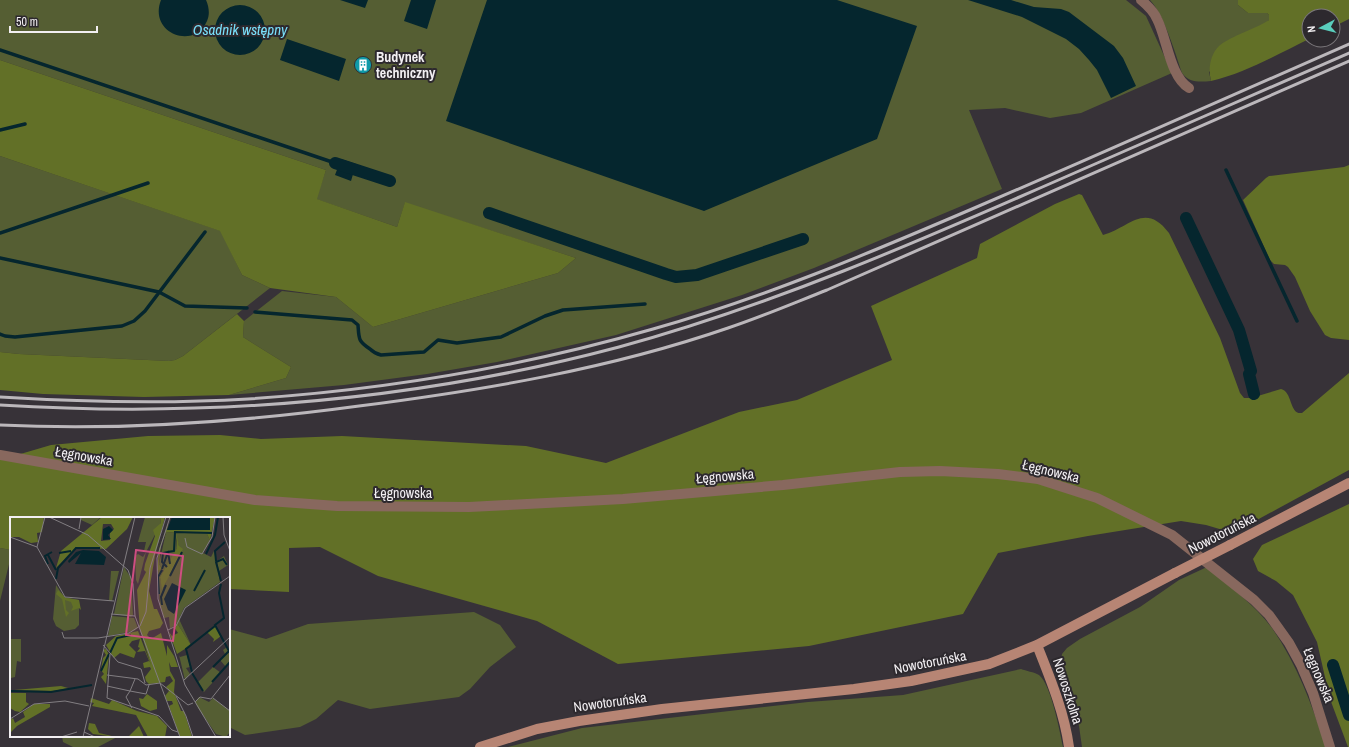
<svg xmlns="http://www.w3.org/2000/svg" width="1349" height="747" viewBox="0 0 1349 747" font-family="'Archivo Narrow',sans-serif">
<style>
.green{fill:#555e33}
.forest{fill:#627027}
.water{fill:#05262e}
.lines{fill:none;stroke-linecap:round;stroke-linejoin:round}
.stream{stroke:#05262e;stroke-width:3.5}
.canal{stroke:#05262e;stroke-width:12}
.street{stroke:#88685e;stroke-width:10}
.secondary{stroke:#b78574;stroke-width:10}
.rail{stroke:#bbb7bb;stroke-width:3}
.secondary-bridge{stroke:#b78574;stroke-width:10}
.labels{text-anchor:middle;stroke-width:4;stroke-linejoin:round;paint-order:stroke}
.poi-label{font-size:14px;font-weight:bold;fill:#f2eff2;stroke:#2d292e;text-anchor:start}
.street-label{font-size:14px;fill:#f2eff2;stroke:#2d292e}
.water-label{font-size:15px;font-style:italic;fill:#79e0fb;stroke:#2d292e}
.inset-river{fill:none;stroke:#05262e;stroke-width:2}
.inset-road{fill:none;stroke:#827e82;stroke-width:1}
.view{fill:#ce4e81;fill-opacity:0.15;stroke:#ce4e81;stroke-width:2}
.inset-edge{fill:none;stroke:#f2eff2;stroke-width:2}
</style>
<rect width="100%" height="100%" fill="#373238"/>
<path class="green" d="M 0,0 L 1126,0 L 1146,16 L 1172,73 L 1081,113 L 1050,118 L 1005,108 L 969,110 L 1002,189 L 814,268 L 742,295 L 616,335 L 497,362 L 427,374 L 344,385 L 229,395 L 286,378 L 291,367 L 243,337 L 244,321 L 282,291 L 336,297 L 373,327 L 558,273 L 576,258 L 405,203 L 397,227 L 316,199 L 326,170 L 0,60 Z
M 1150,0 L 1238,0 L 1238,5 L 1248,13 L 1267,13 L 1269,15 L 1269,20 L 1209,72 L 1211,81 C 1200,82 1189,83 1182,73 C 1175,52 1164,15 1150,0 Z
M 0,156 L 221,231 L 242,275 L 270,288 L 183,356 L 175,360 L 169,361 L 19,354 L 0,352 Z
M 0,548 L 11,550 L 11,556 L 0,601 Z
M 1207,567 C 1229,586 1254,604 1272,628 C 1297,664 1312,705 1326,747 L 1082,747 L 1079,726 L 1060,667 L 1062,654 L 1067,648 L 1080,639 L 1140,607 L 1179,580 Z
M 474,612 L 500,625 L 516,647 L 490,667 L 470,689 L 459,697 L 370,709 L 338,700 L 316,719 L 300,727 L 245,735 L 229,727 L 229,629 L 266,639 L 308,624 Z
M 1021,669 C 1026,671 1034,672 1039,675 C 1051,684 1060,732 1063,747 L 508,747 L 582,728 L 808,702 L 903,695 Z
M 62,736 L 119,736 L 98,747 L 73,747 L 63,742 Z"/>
<path class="forest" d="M 1238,0 L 1349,0 L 1349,19 L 1333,27 L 1333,16 L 1309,16 L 1309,39 C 1278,54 1246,73 1211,81 C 1208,69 1210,55 1219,46 C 1226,39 1255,28 1264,23 L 1269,20 L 1269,15 L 1267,13 L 1248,13 L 1238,5 Z
M 0,60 L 326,170 L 317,199 L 397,227 L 405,202 L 576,258 L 558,273 L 373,327 L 336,297 L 270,288 L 242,275 L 220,231 L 0,156 Z
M 1349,165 L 1349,340 L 1331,338 L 1325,335 L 1310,311 L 1295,277 L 1288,267 L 1285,265 L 1274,264 L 1270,260 L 1243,200 L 1266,178 L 1269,176 L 1344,167 Z
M 1079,194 L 1082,195 L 1103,235 C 1129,228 1145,201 1169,233 L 1220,338 L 1240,393 L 1244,398 L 1251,398 L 1281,389 C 1293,392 1289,415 1302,413 L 1349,373 L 1349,470 L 1233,533 L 1206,525 L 1181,521 L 1088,536 L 998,553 L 963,614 L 809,646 L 618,664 L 537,621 L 378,576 L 320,547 L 289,548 L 289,592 L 229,589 L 229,518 L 11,518 L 11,550 L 0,548 L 0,460 L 51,445 L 148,436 L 220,435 L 261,439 L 342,436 L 526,446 L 606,463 L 739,412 L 797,400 L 892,360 L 871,306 L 977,258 L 980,244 L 1055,204 Z
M 237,314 L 244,321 L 243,337 L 291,367 L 286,378 L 229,395 L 144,397 L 43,394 L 0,390 L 0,352 L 19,354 L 169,361 L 175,360 L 183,356 Z
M 1349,504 L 1349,747 L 1348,747 L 1330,699 L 1317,642 L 1293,595 L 1276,581 L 1258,571 L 1253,559 L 1262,545 Z"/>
<path class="water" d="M 161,0 L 206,0 C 209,7 210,14 207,21 C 194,51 148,33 161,0 Z
M 340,0 L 368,0 L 365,8 Z
M 411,0 L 436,0 L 427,29 L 404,21 Z
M 487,0 L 837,0 L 917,26 L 877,139 L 704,211 L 446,121 Z
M 968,0 L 1011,0 L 1034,7 L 1061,9 L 1069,12 L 1114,46 L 1123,58 L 1136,86 L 1111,98 L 1097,70 L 1089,60 L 1079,49 L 1066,39 L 1022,17 Z
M215 30a25 25 0 1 1 50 0a25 25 0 1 1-50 0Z
M 287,39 L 346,59 L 339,81 L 280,60 Z
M 341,159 L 356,164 L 351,181 L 335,175 Z"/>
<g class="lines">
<path class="stream" d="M 0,50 L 335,163
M 0,130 L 25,124
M 1226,170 L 1297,321
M 0,233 L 148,183
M 0,258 L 159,292 L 185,306 L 247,308
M 255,312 L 352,320 L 358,325 C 359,339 358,341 370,349 C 373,352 377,354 381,355 L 424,352 L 438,340 L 457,343 L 501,337 L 545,316 L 563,310 L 645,304
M 0,334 L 5,336 L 15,337 L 122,326 L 134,321 L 145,311 L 205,232"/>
<path class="canal" d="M 335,163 L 390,181
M 489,213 L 666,274 L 676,277 L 697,275 L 803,239
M 1186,218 L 1239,330 L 1251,371 L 1249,374 L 1254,394
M 1333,665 L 1349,715"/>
<path class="street" d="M 1141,0 C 1147,5 1154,12 1157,19 C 1167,38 1170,77 1189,88
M 0,455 L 255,500 L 337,506 L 469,507 L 623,499 L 783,485 L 900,472 L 940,471 L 998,474 L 1038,479 L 1097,498 L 1172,535 L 1254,600 L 1269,615 L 1289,643 L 1301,665 L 1313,693 L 1330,747"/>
<path class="secondary" d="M 1230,545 L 1349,483
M 1037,645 C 1050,678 1064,711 1069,747
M 480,747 L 537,729 L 579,721 L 662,709 L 854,689 L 911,681 L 989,664 L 1037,645 L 1175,573"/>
<path class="rail" d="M 0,397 C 83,402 165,404 248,399 C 385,390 521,367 653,329 C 763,298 867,254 972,209 C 1098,155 1223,100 1349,44
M 0,405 C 209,418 416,401 619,347 C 773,305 917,242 1063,178 C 1158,136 1254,95 1349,53
M 0,425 C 120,431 241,422 359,406 C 484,390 609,369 728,328 C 761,317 794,303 827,290 L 1349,61"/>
<path class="secondary-bridge" d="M 1175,573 L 1230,545"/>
</g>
<defs>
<g id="building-disc" transform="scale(0.9)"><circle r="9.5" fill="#0f9aa8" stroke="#2d292e"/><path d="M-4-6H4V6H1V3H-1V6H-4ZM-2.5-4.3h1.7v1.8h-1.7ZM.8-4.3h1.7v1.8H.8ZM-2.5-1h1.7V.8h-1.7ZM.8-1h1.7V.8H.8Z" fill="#fff"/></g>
</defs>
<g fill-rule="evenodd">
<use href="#building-disc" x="363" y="65"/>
</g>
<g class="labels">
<g class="poi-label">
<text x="376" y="62">Budynek<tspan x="376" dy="16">techniczny</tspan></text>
</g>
<g class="street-label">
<text transform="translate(84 456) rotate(10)" y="5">Łęgnowska</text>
<text transform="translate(1051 471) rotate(14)" y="5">Łęgnowska</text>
<text transform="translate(725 476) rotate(-5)" y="5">Łęgnowska</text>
<text x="403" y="498">Łęgnowska</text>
<text transform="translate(1222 533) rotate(-27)" y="5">Nowotoruńska</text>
<text transform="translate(930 662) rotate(-11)" y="5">Nowotoruńska</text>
<text transform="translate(1319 675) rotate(67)" y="5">Łęgnowska</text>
<text transform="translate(1068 691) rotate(72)" y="5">Nowoszkolna</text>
<text transform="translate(610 702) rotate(-8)" y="5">Nowotoruńska</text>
</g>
<g class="water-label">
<text x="240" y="35">Osadnik wstępny</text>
</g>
</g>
<g transform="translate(10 517)">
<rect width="220" height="220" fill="#373238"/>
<path d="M 71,0 L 91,0 L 82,8 L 71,3 ZM 135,0 L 150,0 L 151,6 L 136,35 L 128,67 L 126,63 L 125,39 L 128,37 L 133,40 L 136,35 L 134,34 L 136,25 L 128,25 ZM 156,15 L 197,17 L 200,23 L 193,36 L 201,40 L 204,34 L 210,65 L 174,91 L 169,102 L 181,128 L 167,106 L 160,112 L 159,100 L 154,101 L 150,88 L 147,50 L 147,54 L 150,52 L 153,55 L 150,60 L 153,73 L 169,29 L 165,17 L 167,31 L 157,51 L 153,54 L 149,47 ZM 214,39 L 218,48 L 209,54 L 207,44 ZM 114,50 L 121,61 L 123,98 L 121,100 L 104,97 ZM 101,54 L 109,54 L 102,84 L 99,84 ZM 46,68 L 54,80 L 69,83 L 69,108 L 65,112 L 54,114 L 46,109 L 43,102 ZM 102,99 L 124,101 L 128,111 L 124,114 L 98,119 ZM 0,122 L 11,122 L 11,145 L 7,144 L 5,160 L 1,161 ZM 217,130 L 220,133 L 220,146 L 216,150 L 210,143 L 215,137 L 213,133 ZM 169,138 L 170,140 L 177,138 L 180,150 L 176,151 L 180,157 L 175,163 ZM 203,150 L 211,156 L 194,175 L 188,165 ZM 189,180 L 199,185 L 203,181 L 220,194 L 220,215 L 216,220 L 206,217 L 188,191 L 185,185 Z" fill="#555e33"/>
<path d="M 0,0 L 34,0 L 32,15 L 27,16 L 28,25 L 21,26 L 9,20 L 0,20 ZM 92,0 L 123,0 L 117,12 L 96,32 L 66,30 L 46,51 L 51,34 ZM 93,7 L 101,7 L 104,12 L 100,16 L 100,23 L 91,24 ZM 150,0 L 155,0 L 145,39 L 139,74 L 144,92 L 147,92 L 153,106 L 150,111 L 139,114 L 137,118 L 141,122 L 151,116 L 157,139 L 157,128 L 164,139 L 168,150 L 161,150 L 159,145 L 160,154 L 165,163 L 164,175 L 171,194 L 174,194 L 182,220 L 170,220 L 159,189 L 163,187 L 162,184 L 157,184 L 155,179 L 159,174 L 156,170 L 163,164 L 160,159 L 156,160 L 155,165 L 139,167 L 136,164 L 135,160 L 141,152 L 140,150 L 134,151 L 133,146 L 139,144 L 135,134 L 127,135 L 130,131 L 128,130 L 130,122 L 122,124 L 119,128 L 126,135 L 124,141 L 110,136 L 104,141 L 96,128 L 106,119 L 128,114 L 141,148 L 130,113 L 127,73 L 136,55 L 134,53 L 135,47 L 145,19 L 143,13 L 151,6 ZM 200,0 L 205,0 L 200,23 L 197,17 L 156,15 L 151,28 L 149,47 L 152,52 L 147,54 L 149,32 L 158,7 L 157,13 L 200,13 ZM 166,16 L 169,29 L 173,32 L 152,73 L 150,60 L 167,31 ZM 48,73 L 56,81 L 69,83 L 71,93 L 69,91 L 61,94 L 63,90 L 61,85 L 55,83 L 56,93 L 59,96 L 56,100 L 52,82 L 46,77 ZM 167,106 L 181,128 L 167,137 L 159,115 L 162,119 L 168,116 L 164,110 ZM 205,108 L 211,119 L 203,125 L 204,122 L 197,115 ZM 96,132 L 99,138 L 96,167 L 91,160 L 94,157 L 91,153 L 93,141 L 96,138 L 93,133 ZM 51,169 L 58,171 L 43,174 L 4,173 ZM 0,176 L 16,176 L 16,185 L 19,187 L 10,195 L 5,194 L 0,191 ZM 137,177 L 147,184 L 147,192 L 140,194 L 131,189 L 129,181 L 133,182 ZM 81,181 L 99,187 L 102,183 L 127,194 L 147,199 L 157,209 L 155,220 L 138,220 L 126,198 L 82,189 L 84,186 L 80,185 ZM 24,187 L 40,187 L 40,190 L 7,209 L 0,216 L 0,203 L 3,201 L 5,206 L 15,200 L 13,195 ZM 79,206 L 85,207 L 89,216 L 106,220 L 83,217 L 78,212 ZM 129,209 L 134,220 L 120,220 L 119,219 Z" fill="#627027" fill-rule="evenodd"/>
<path d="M 162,0 L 200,0 L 200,13 L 157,13 ZM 99,9 L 103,13 L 98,18 L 101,22 L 93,23 L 93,12 ZM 73,33 L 89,34 L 96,40 L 94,48 L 65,47 L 71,36 L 59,46 L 58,44 L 66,35 ZM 162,66 L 176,73 L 164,97 L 158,93 L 154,82 Z" fill="#05262e"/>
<path class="inset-river" d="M 49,36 L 61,34M 196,37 L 205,18 L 208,0M 38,38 L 46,53M 206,44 L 205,34 L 215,25M 38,47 L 35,39 L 42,35M 157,50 L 152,45 L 153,36 L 158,35 L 160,47M 152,52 L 158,35 L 164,34 L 165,15 L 202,16M 160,59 L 172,35M 46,62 L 48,51 L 66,31 L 90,31M 211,64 L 206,45 L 213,42 L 217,48M 211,67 L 209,76 L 214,101 L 205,108 L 220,136M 184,74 L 195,53M 149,77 L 148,60 L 152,53M 152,88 L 151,80 L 156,68M 100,136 L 107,121 L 121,118M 203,150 L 219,134M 91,154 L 99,137M 182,155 L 176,132 L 205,109M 182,156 L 193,174M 202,165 L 220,145M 0,174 L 41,175 L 82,168"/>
<path class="inset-road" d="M 39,0 L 78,18 L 118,53 L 123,67 L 125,99 L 170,220M 160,0 L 147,41 L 148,82 L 175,168 L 206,220M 213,0 L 214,18 L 220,34M 69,12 L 71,0M 0,20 L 27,30 L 55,80 L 104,84M 175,21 L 177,30 L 192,37 L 202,20 L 205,0M 27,30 L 35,0M 101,97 L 125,99M 158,113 L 166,109 L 175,91 L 220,59M 52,115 L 54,121 L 88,121 L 119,116 L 130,109 L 136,95 L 140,51 L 156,0M 93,128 L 108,145 L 131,152 L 135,166M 100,137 L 97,181 L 149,199 L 162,213 L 168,215M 97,158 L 128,162 L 136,168 L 150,166 L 178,188 L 183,186M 174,163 L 220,120M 97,169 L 120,174 L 125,162M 166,179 L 176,199 L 183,220M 203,181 L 220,194M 185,185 L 190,180 L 201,182 L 220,158M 122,191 L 116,180 L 120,174 L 136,177 L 139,168M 0,202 L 24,187 L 55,184 L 79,189M 74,215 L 85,220M 51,220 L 67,215M 73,220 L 125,0"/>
<path class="view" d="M 126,33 L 173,39 L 163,124 L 116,118 Z"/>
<rect width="220" height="220" class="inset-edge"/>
</g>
<g transform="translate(1321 28) rotate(263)"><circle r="19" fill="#2d292e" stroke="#7c787c"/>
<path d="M0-3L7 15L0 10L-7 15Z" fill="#5acebd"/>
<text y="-6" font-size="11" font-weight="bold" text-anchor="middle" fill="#f2eff2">N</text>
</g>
<path d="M10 26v6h87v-6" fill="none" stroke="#f2eff2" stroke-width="2"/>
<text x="16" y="26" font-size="12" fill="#f2eff2" stroke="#2d292e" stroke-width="3" paint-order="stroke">50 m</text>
</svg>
